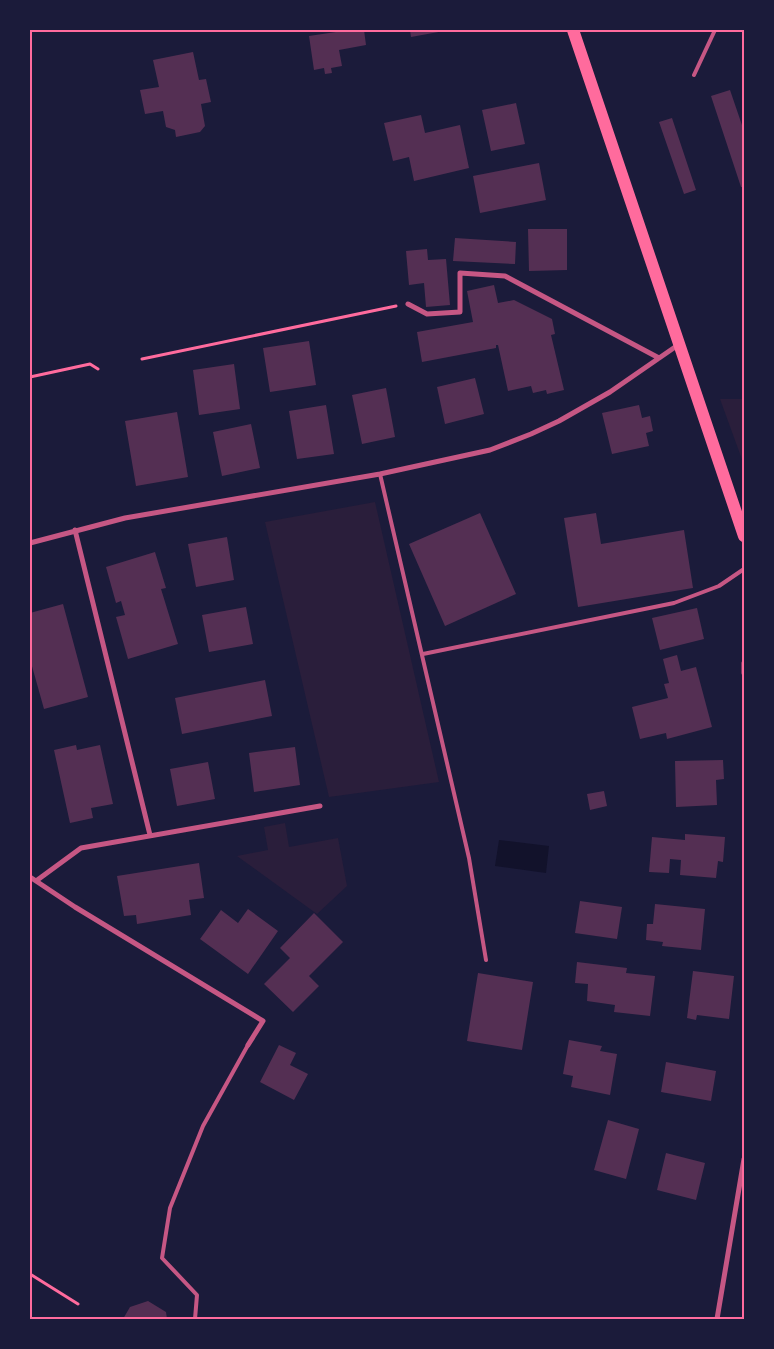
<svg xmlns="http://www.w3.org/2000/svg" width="774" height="1349" viewBox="0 0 774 1349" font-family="'Playfair Display',serif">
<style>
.green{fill:#2a1e3b}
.water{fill:#12122b}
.building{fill:#542f53}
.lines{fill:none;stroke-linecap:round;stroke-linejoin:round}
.path{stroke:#ff6b9d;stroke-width:3}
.service{stroke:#c65784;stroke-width:4}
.minor{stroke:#c65784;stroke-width:5}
.primary{stroke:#ff6b9d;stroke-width:12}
.neatline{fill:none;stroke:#ff6b9d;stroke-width:2}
</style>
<rect width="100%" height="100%" fill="#1b1b3a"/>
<path class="green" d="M 720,399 L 744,399 L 744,465 Z
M 375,502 L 439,782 L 329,797 L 265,522 Z
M 285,823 L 289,847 L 338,838 L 347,886 L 317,914 L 237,856 L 268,850 L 264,827 Z"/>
<path class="water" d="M 499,840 L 549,846 L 546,873 L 495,866 Z"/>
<path class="building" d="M 335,30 L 364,30 L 366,45 L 339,50 L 342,66 L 331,68 L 332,73 L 325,74 L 324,68 L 314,70 L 309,36 L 336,32 Z
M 410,30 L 444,30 L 444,31 L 411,37 Z
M 193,52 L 199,80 L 206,79 L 211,102 L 201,104 L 205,126 L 200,132 L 176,137 L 175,130 L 166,127 L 163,111 L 145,114 L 140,90 L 159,87 L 153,60 Z
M 730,90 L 744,131 L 744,187 L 741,187 L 711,96 Z
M 516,103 L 525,144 L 491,151 L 482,110 Z
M 421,115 L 425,133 L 460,125 L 469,168 L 414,181 L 409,157 L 393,161 L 384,123 Z
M 672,118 L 696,190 L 684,194 L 659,122 Z
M 539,163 L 546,200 L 480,213 L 473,176 Z
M 528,229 L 567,229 L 567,270 L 529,271 Z
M 455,238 L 516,242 L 515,264 L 453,261 Z
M 427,249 L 428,260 L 446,259 L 450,305 L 426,307 L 424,283 L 409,285 L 406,251 Z
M 494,285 L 498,303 L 514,300 L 552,319 L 555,334 L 551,335 L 564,390 L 547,394 L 546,390 L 533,393 L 531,386 L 508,391 L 498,345 L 496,345 L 496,348 L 422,362 L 417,332 L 473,322 L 467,291 Z
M 309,341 L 316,385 L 270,392 L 263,348 Z
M 234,364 L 240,409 L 199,415 L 193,370 Z
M 475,378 L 484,414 L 445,424 L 437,387 Z
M 386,388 L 395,437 L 362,444 L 352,395 Z
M 326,405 L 334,454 L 297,459 L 289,411 Z
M 639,405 L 642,418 L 650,416 L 653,431 L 646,433 L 649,446 L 612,454 L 602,413 Z
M 177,412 L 188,477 L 136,486 L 125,421 Z
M 251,424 L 260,468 L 222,476 L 213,432 Z
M 480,513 L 516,594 L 445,626 L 409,544 Z
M 596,513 L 601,544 L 684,530 L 693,588 L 578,607 L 564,518 Z
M 227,537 L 234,580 L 196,587 L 188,544 Z
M 155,552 L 166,588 L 161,589 L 178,644 L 128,659 L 116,617 L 125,615 L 121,601 L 116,603 L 106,567 Z
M 63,604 L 88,697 L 44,709 L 30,659 L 30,613 Z
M 246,607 L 253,644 L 209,652 L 202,615 Z
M 697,608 L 704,639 L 660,650 L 652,618 Z
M 677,655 L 681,671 L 696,667 L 712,727 L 667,739 L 666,733 L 640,739 L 632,707 L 668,698 L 664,684 L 669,683 L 663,659 Z
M 265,680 L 272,716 L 182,734 L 175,698 Z
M 76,745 L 77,750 L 100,745 L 113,804 L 91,808 L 93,818 L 70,823 L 54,750 Z
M 295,747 L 300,785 L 254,792 L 249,753 Z
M 723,760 L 724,779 L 716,780 L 717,805 L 676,807 L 675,761 Z
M 208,762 L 215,799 L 177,806 L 170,769 Z
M 604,791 L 607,806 L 590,810 L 587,794 Z
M 685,834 L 725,837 L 723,862 L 718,861 L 716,878 L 680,875 L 681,860 L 670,859 L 669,873 L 649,872 L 652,837 L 685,840 Z
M 199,863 L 204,898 L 189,900 L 191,915 L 137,924 L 136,915 L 124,916 L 117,876 Z
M 580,901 L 622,907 L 617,939 L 575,933 Z
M 655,904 L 705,909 L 701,950 L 662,946 L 663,942 L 646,940 L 647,924 L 653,924 Z
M 248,909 L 278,931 L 248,974 L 200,939 L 221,910 L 238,923 Z
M 314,913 L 343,942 L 309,976 L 319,986 L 293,1012 L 264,984 L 290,958 L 280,948 Z
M 577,962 L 627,968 L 626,973 L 655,976 L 650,1016 L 614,1012 L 615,1005 L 587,1001 L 588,984 L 575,983 Z
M 693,971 L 734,976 L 729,1019 L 697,1015 L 696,1020 L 687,1018 Z
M 478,973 L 533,982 L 522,1050 L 467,1041 Z
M 569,1040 L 602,1046 L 600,1051 L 617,1054 L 610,1095 L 571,1087 L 573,1076 L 563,1074 Z
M 279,1045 L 296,1053 L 290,1065 L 308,1074 L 294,1100 L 260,1082 Z
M 666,1062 L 716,1071 L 711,1101 L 661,1092 Z
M 608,1120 L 639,1129 L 626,1179 L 594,1170 Z
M 666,1153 L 705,1163 L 696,1200 L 657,1190 Z
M 148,1301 L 166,1312 L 167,1319 L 123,1319 L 130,1307 Z"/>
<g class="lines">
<path class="path" d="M 142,359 L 396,306
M 30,377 L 90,364 L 98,369
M 30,1274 L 78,1304"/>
<path class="service" d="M 694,75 L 715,30
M 380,474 L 469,858 L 486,960
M 423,654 L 674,603 L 719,586 L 744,569
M 195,1319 L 197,1295 L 162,1258 L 170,1208 L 203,1126 L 248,1045"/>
<path class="minor" d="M 408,304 L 427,314 L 460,312 L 460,273 L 505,276 L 659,358
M 75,530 L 150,835
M 30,543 L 125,518 L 380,474 L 490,450 L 531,434 L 559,421 L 610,392 L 678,345
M 744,663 L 744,673
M 30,877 L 75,907 L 263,1021 L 248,1045
M 36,881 L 81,848 L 320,806
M 717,1319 L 744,1159"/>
<path class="primary" d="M 573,30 L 744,536"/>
</g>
<rect width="774" height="1349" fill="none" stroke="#1b1b3a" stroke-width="62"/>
<rect x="31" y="31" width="712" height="1287" class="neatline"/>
</svg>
